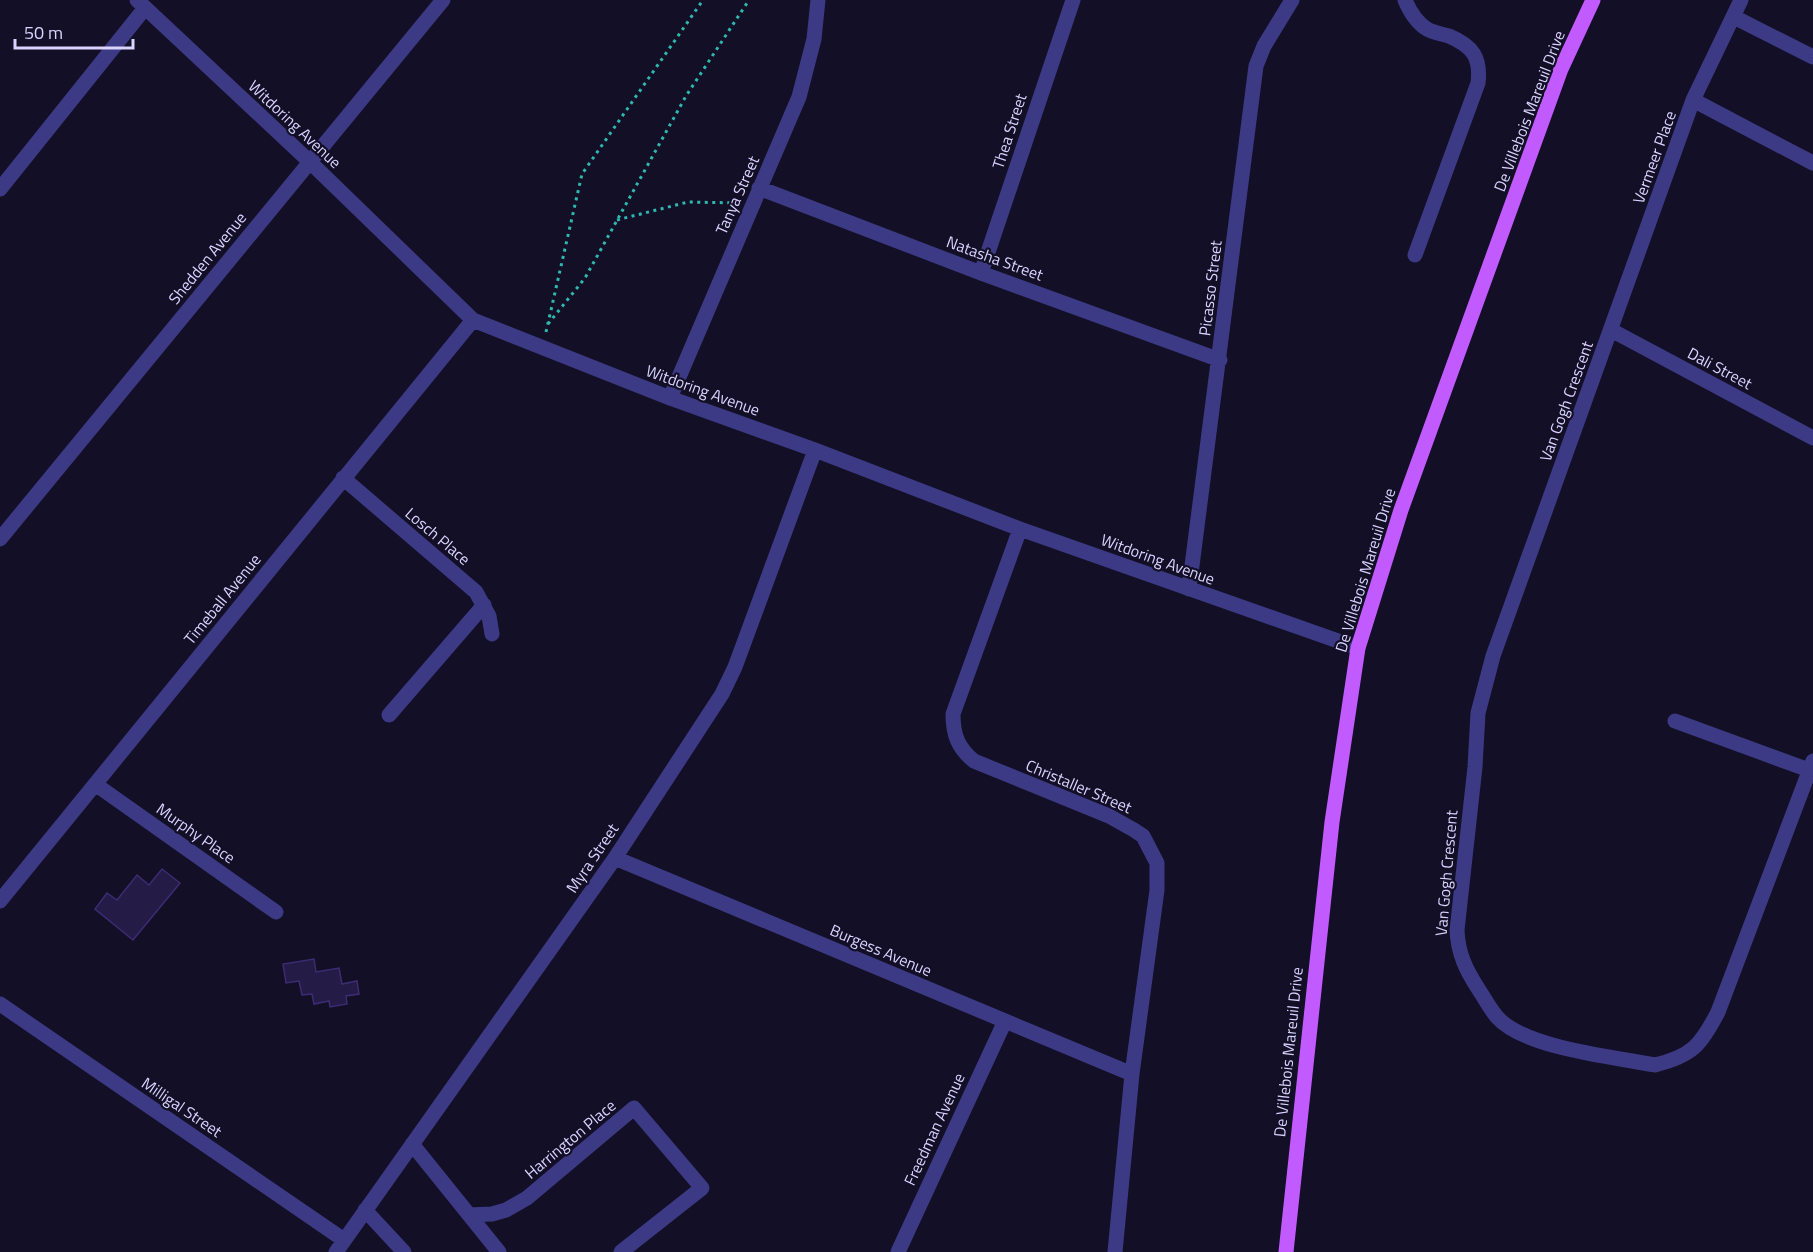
<svg xmlns="http://www.w3.org/2000/svg" width="1813" height="1252" viewBox="0 0 1813 1252" font-family="'Titillium Web',sans-serif">
<style>
.building{fill:#241b47;stroke:#3b2d73;stroke-width:1.5}
.lines{fill:none;stroke-linecap:round;stroke-linejoin:round}
.path{stroke:#2fb8b0;stroke-width:3;stroke-dasharray:3 4.5;stroke-linecap:butt}
.minor{stroke:#3d3a85;stroke-width:15}
.major{stroke:#c25bff;stroke-width:15}
.labels{text-anchor:middle;stroke-width:4.5;stroke-linejoin:round;paint-order:stroke}
.street-label{font-size:16px;fill:#d9d4ff;stroke:#130f26}
</style>
<rect width="100%" height="100%" fill="#130f26"/>
<path class="building" d="M 162,869 L 180,883 L 133,940 L 95,909 L 107,893 L 117,900 L 137,875 L 149,885 Z
M 314,959 L 316,972 L 339,968 L 342,984 L 357,981 L 359,994 L 346,996 L 347,1004 L 330,1007 L 329,1001 L 314,1004 L 312,994 L 302,995 L 299,981 L 286,983 L 283,964 Z"/>
<g class="lines">
<path class="path" d="M 617,220 L 688,202 L 739,203
M 548,324 L 585,278 L 686,96 L 749,0
M 546,332 L 582,174 L 703,0"/>
<path class="minor" d="M 137,0 L 310,162 L 473,320 L 670,398 L 815,450 L 1020,529 L 1358,648
M 1405,0 C 1410,12 1416,22 1427,29 C 1434,33 1442,34 1449,36 C 1473,46 1481,58 1478,83 L 1415,255
M 1741,0 L 1693,100 L 1493,656 L 1478,713 L 1475,767 L 1457,930 C 1458,954 1466,970 1479,990 C 1485,999 1490,1009 1497,1017 C 1524,1048 1614,1057 1655,1065 C 1692,1056 1701,1045 1718,1012 L 1813,761
M 1734,17 L 1813,57
M 1693,100 L 1813,163
M 759,188 L 981,273 L 1220,360
M 0,189 L 145,8
M 981,273 L 1073,0
M 1611,330 L 1813,438
M 670,398 L 799,97 L 814,39 L 818,0
M 343,478 L 476,592 L 489,616 L 492,634
M 1020,529 L 953,714 C 953,735 958,748 974,761 L 1109,816 L 1134,830 L 1143,836 L 1157,863 L 1157,890 L 1132,1074 L 1115,1252
M 0,539 L 443,0
M 1189,589 L 1256,66 L 1264,46 L 1292,0
M 389,715 L 484,605
M 1675,721 L 1809,770
M 95,784 L 276,912
M 615,858 L 1132,1074
M 0,901 L 473,320
M 0,1004 L 344,1240
M 412,1144 L 499,1252
M 365,1210 L 404,1252
M 469,1215 L 492,1214 L 506,1210 L 527,1198 L 634,1108 L 702,1188 L 621,1252
M 336,1252 L 615,858 L 722,694 L 735,667 L 815,450
M 898,1252 L 1005,1021"/>
<path class="major" d="M 1286,1252 L 1332,822 L 1358,648 L 1401,510 L 1561,69 L 1593,0"/>
</g>
<g class="labels">
<g class="street-label">
<text transform="translate(1529 111) rotate(-69)" y="6">De Villebois Mareuil Drive</text>
<text transform="translate(295 124) rotate(43)" y="6">Witdoring Avenue</text>
<text transform="translate(1009 131) rotate(-72)" y="6">Thea Street</text>
<text transform="translate(1654 157) rotate(-70)" y="6">Vermeer Place</text>
<text transform="translate(737 195) rotate(-66)" y="6">Tanya Street</text>
<text transform="translate(207 258) rotate(-51)" y="6">Shedden Avenue</text>
<text transform="translate(995 258) rotate(20)" y="6">Natasha Street</text>
<text transform="translate(1210 288) rotate(-83)" y="6">Picasso Street</text>
<text transform="translate(1720 368) rotate(28)" y="6">Dali Street</text>
<text transform="translate(703 390) rotate(20)" y="6">Witdoring Avenue</text>
<text transform="translate(1566 401) rotate(-70)" y="6">Van Gogh Crescent</text>
<text transform="translate(438 536) rotate(40)" y="6">Losch Place</text>
<text transform="translate(1158 559) rotate(20)" y="6">Witdoring Avenue</text>
<text transform="translate(1365 570) rotate(-73)" y="6">De Villebois Mareuil Drive</text>
<text transform="translate(222 599) rotate(-51)" y="6">Timeball Avenue</text>
<text transform="translate(1079 786) rotate(23)" y="6">Christaller Street</text>
<text transform="translate(196 833) rotate(35)" y="6">Murphy Place</text>
<text transform="translate(592 858) rotate(-56)" y="6">Myra Street</text>
<text transform="translate(1446 873) rotate(-85)" y="6">Van Gogh Crescent</text>
<text transform="translate(881 950) rotate(23)" y="6">Burgess Avenue</text>
<text transform="translate(1288 1052) rotate(-84)" y="6">De Villebois Mareuil Drive</text>
<text transform="translate(182 1107) rotate(34)" y="6">Milligal Street</text>
<text transform="translate(934 1129) rotate(-65)" y="6">Freedman Avenue</text>
<text transform="translate(570 1139) rotate(-40)" y="6">Harrington Place</text>
</g>
</g>
<path d="M15 39v9h118v-9" fill="none" stroke="#d9d4ff" stroke-width="3"/>
<text x="24" y="39" font-size="18" fill="#d9d4ff" stroke="#130f26" stroke-width="4.5" paint-order="stroke">50 m</text>
</svg>
